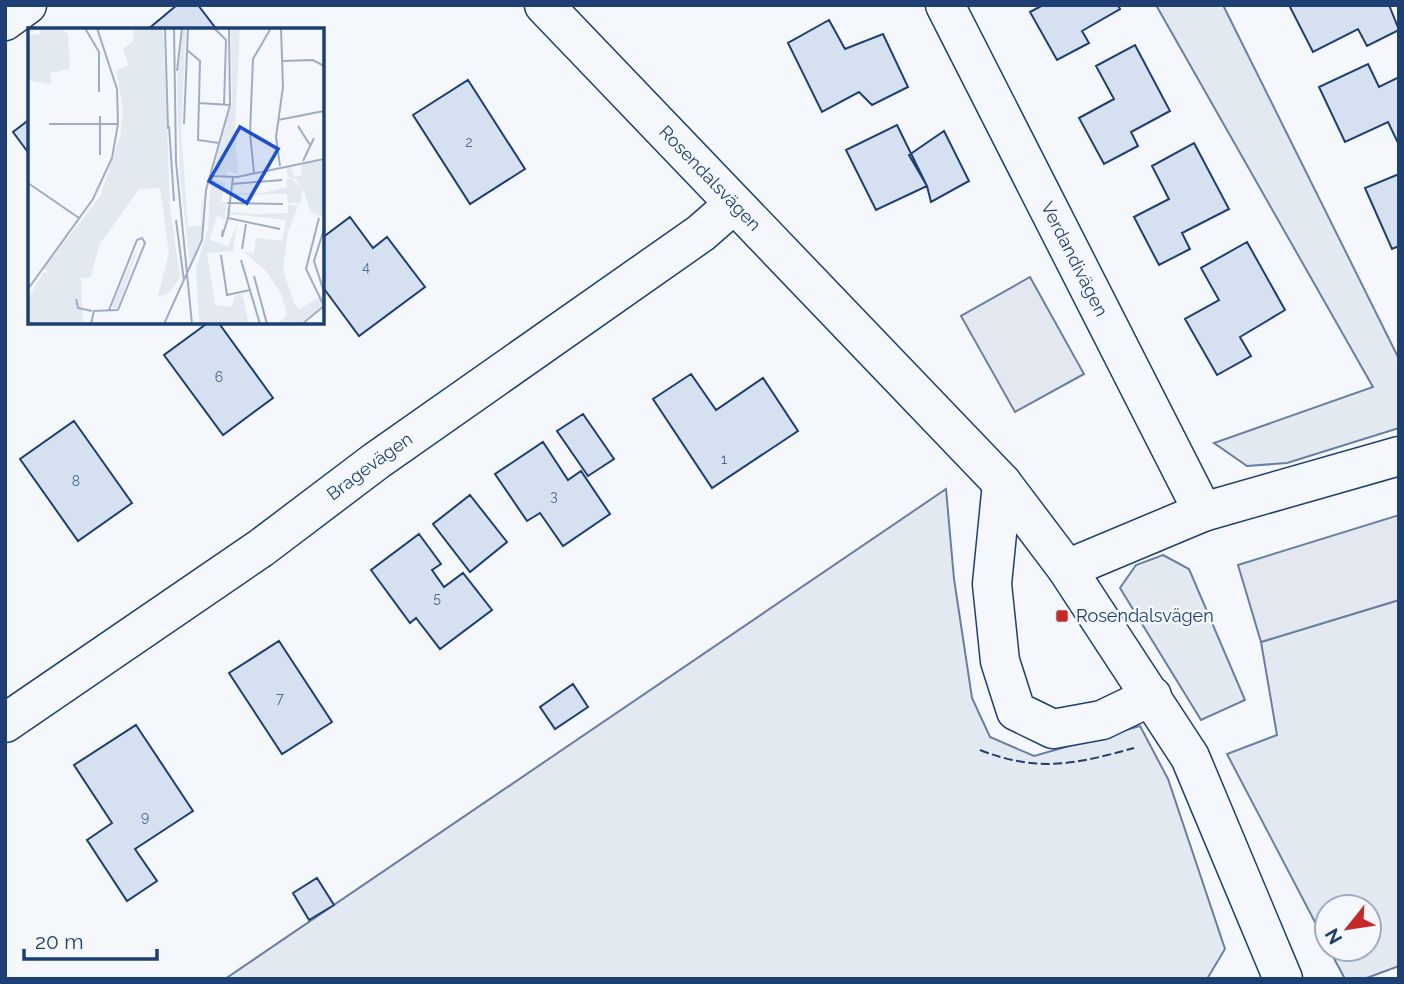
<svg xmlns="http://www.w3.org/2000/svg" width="1404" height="984" viewBox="0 0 1404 984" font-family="Raleway,sans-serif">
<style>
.green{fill:#e3e9f0;stroke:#687fa3;stroke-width:2}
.parking{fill:#e3e8f0;stroke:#687fa3;stroke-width:2}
.building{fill:#d5e0f0;stroke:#1d3f73;stroke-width:2}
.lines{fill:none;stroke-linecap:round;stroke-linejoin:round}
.minor-casing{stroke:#1d3f73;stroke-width:41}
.minor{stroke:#f4f7fb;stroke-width:38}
.fence{stroke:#1d3f73;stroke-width:2;stroke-dasharray:9 3.5;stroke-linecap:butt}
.poi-dot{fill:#c62828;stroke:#f4f7fb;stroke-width:2.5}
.labels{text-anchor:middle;stroke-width:5;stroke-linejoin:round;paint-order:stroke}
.number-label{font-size:14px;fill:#4b6792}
.street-label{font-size:18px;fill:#1d3f73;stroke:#f4f7fb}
.poi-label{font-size:18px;fill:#1d3f73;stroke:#f4f7fb;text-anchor:start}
.inset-road{fill:none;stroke:#9eadc5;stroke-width:2}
.view{fill:#1d4ed8;fill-opacity:0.15;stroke:#1d4ed8;stroke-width:3.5}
.inset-edge{fill:none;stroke:#1d3f73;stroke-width:3.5}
</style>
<rect width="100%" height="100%" fill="#f4f7fb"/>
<path class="green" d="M 1156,5 L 1223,5 L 1399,359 L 1399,428 L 1287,463 L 1247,466 L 1214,443 L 1373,387 Z
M 946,489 L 954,579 L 972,698 L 990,737 L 1034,756 L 1140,726 L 1168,779 L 1225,949 L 1207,979 L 225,979 Z
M 1163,555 L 1189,569 L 1245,700 L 1201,720 L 1120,588 L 1136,565 Z
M 1399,600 L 1399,966 L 1364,979 L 1345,979 L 1329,949 L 1369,949 L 1369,907 L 1327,907 L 1327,945 L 1227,754 L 1277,735 L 1261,642 Z"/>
<path class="parking" d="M 1030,277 L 1084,374 L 1015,412 L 961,316 Z
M 1399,515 L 1399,600 L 1261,642 L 1238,565 Z"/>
<path class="building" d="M 177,5 L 198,5 L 217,30 L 147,30 Z
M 1043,5 L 1118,5 L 1120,9 L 1082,31 L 1089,43 L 1057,60 L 1030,12 Z
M 1289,5 L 1389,5 L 1399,30 L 1367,46 L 1358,29 L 1313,52 Z
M 829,20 L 845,49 L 883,34 L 908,87 L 872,105 L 859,92 L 822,112 L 788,43 Z
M 1135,45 L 1170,111 L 1131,132 L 1138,146 L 1104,164 L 1079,118 L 1114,99 L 1096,66 Z
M 1368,64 L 1379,87 L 1399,77 L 1399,145 L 1388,122 L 1345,142 L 1319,87 Z
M 468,80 L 525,169 L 470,204 L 413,115 Z
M 30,119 L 30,155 L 13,132 Z
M 897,125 L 927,186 L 876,210 L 846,150 Z
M 944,131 L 969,181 L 931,202 L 927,186 L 909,155 Z
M 1194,143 L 1229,209 L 1182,233 L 1190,249 L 1159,265 L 1134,217 L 1169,199 L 1152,166 Z
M 1399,174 L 1399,246 L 1392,249 L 1365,188 Z
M 350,217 L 373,248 L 387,237 L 425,287 L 359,336 L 322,286 L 322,238 Z
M 1247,242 L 1285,310 L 1240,337 L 1251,356 L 1217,375 L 1185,319 L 1219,300 L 1201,268 Z
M 209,322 L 218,322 L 273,398 L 223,435 L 164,355 Z
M 691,374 L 716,410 L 763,378 L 798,431 L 712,488 L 653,399 Z
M 583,414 L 614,459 L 588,476 L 557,431 Z
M 74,421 L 132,503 L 78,541 L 20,459 Z
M 543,442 L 568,480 L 581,471 L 610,514 L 563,546 L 540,513 L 527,521 L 495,474 Z
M 470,495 L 507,542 L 470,572 L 433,524 Z
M 419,534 L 441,564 L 432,570 L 444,587 L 463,573 L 492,610 L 440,649 L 416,618 L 410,623 L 371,570 Z
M 279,641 L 332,722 L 282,754 L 229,673 Z
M 573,684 L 588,707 L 555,729 L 540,707 Z
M 136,725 L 193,811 L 135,849 L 157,881 L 127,901 L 87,840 L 112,823 L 74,765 Z
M 317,878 L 334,905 L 309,920 L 293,893 Z"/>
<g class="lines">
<g class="minor-casing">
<g id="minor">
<path id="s1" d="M 544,5 L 1002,483 L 1067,569 L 1190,757 L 1283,979"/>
<path id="s2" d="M 945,5 L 1203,512"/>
<path d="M 5,21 L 27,5"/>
<path d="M 1002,483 L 992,584 L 1000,661 L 1016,711 L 1053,729 L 1102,720 L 1152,696"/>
<path d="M 1067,569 L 1203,512 L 1399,456"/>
<path id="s3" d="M 5,723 L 261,548 L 376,461 L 701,233 L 733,205"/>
</g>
</g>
<use href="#minor" class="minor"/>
<path class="fence" d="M 980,750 C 1039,773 1076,764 1134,748"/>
</g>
<rect class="poi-dot" x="1055" y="609" width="14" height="14" rx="3.5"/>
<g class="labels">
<g class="number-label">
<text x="469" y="147">2</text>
<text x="366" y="272">4</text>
<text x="219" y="382">6</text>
<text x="724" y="464">1</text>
<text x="76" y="486">8</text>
<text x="554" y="501">3</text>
<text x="437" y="603">5</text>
<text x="280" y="703">7</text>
<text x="145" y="822">9</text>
</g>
<g class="street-label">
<text dy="6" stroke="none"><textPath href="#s1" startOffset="240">Rosendalsvägen</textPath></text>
<text dy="6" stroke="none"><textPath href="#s2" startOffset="285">Verdandivägen</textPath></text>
<text dy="6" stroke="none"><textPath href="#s3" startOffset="446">Bragevägen</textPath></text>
</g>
<g class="poi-label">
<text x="1076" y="622">Rosendalsvägen</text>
</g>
</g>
<g transform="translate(28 28)">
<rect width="296" height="296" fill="#f4f7fb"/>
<path d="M 12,0 L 32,0 L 40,7 L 42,41 L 23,45 L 23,56 L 0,52 L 0,8 L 12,6 ZM 106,0 L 135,0 L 142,178 L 152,250 L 140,266 L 130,268 L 141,225 L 132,160 L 111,161 L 72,216 L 62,250 L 29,248 L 15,241 L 72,169 L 92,109 L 95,81 L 88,42 L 101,37 L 95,21 L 105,13 ZM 155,0 L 158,0 L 153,101 L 160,199 L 173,197 L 174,170 L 175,174 L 173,210 L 162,236 L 152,148 L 149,52 ZM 203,0 L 212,0 L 207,101 L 210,146 L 200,143 L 197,149 L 185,144 L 204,74 ZM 296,133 L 296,190 L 283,184 L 275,161 L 272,175 L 260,175 L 259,166 L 205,167 L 205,158 L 206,158 L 205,165 L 235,165 L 259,159 L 258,152 L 264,151 L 274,161 L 268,151 L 260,149 L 258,139 L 263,137 L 266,149 L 274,147 L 273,135 ZM 183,151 L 198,155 L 193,173 L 198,174 L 197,192 L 189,187 L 182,212 L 200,218 L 209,196 L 205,223 L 179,225 L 187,277 L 204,279 L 207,268 L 214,266 L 221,296 L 171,296 L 168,240 L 180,201 ZM 260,176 L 270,178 L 261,202 L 256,201 L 258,192 L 203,186 L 202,191 L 199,186 L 199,177 L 203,184 L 227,186 L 260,185 ZM 256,202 L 260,203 L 255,242 L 266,275 L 271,281 L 296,267 L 296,277 L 271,296 L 250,296 L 259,287 L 253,265 L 237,242 L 216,224 L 226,225 L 228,210 L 254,213 ZM 113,212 L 90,279 L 86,281 L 84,277 ZM 16,244 L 53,250 L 55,296 L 0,296 L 0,270 Z" fill="#e3e9f0"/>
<path class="inset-road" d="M 57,0 L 71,24 L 71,64M 137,0 L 140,101M 146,0 L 148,134 L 164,296M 186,0 L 198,12 L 196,77M 159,22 L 172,33 L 170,112 L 191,115M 255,33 L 285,32 L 296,38M 149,43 L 154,0M 171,75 L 202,77M 250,92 L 296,83M 21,96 L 90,96M 156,96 L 160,0M 141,98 L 146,173M 270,98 L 282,117M 72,127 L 72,88M 275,133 L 286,110M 252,138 L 248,109 L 255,59 L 253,0M 226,145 L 222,105 L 225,31 L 243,0M 181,148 L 209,149 L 296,131M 205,149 L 200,190 L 252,201M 0,155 L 51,190M 204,156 L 254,152M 199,175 L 255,176M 148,192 L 156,253M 296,201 L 286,233 L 296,264M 195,202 L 194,209 L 200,190M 214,221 L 218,196M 193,227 L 199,267 L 222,262M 213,232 L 232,296M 226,248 L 239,296M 0,261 L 65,171 L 84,130 L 90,96 L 89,61 L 69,0M 48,271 L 50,280 L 64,283M 81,282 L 109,212 L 114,210 L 117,215 L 90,282M 63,296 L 66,283 L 90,282M 136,296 L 174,212 L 178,162 L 202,77 L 201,0M 274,296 L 296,278 L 278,241 L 291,190"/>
<path class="view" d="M 212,99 L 250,121 L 219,175 L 181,153 Z"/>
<rect width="296" height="296" class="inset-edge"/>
</g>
<rect width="1404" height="984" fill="none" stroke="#1d3f73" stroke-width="14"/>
<g transform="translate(1348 928) rotate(240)"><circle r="33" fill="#f4f7fb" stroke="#9eadc5" stroke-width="2"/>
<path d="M0-5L12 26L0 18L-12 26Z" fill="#c62828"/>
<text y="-10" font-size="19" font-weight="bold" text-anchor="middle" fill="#1d3f73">N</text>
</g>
<path d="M24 949v10h133v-10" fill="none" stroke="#1d3f73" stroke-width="3.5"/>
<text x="35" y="949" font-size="21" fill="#1d3f73" stroke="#f4f7fb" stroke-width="5" paint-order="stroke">20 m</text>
</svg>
